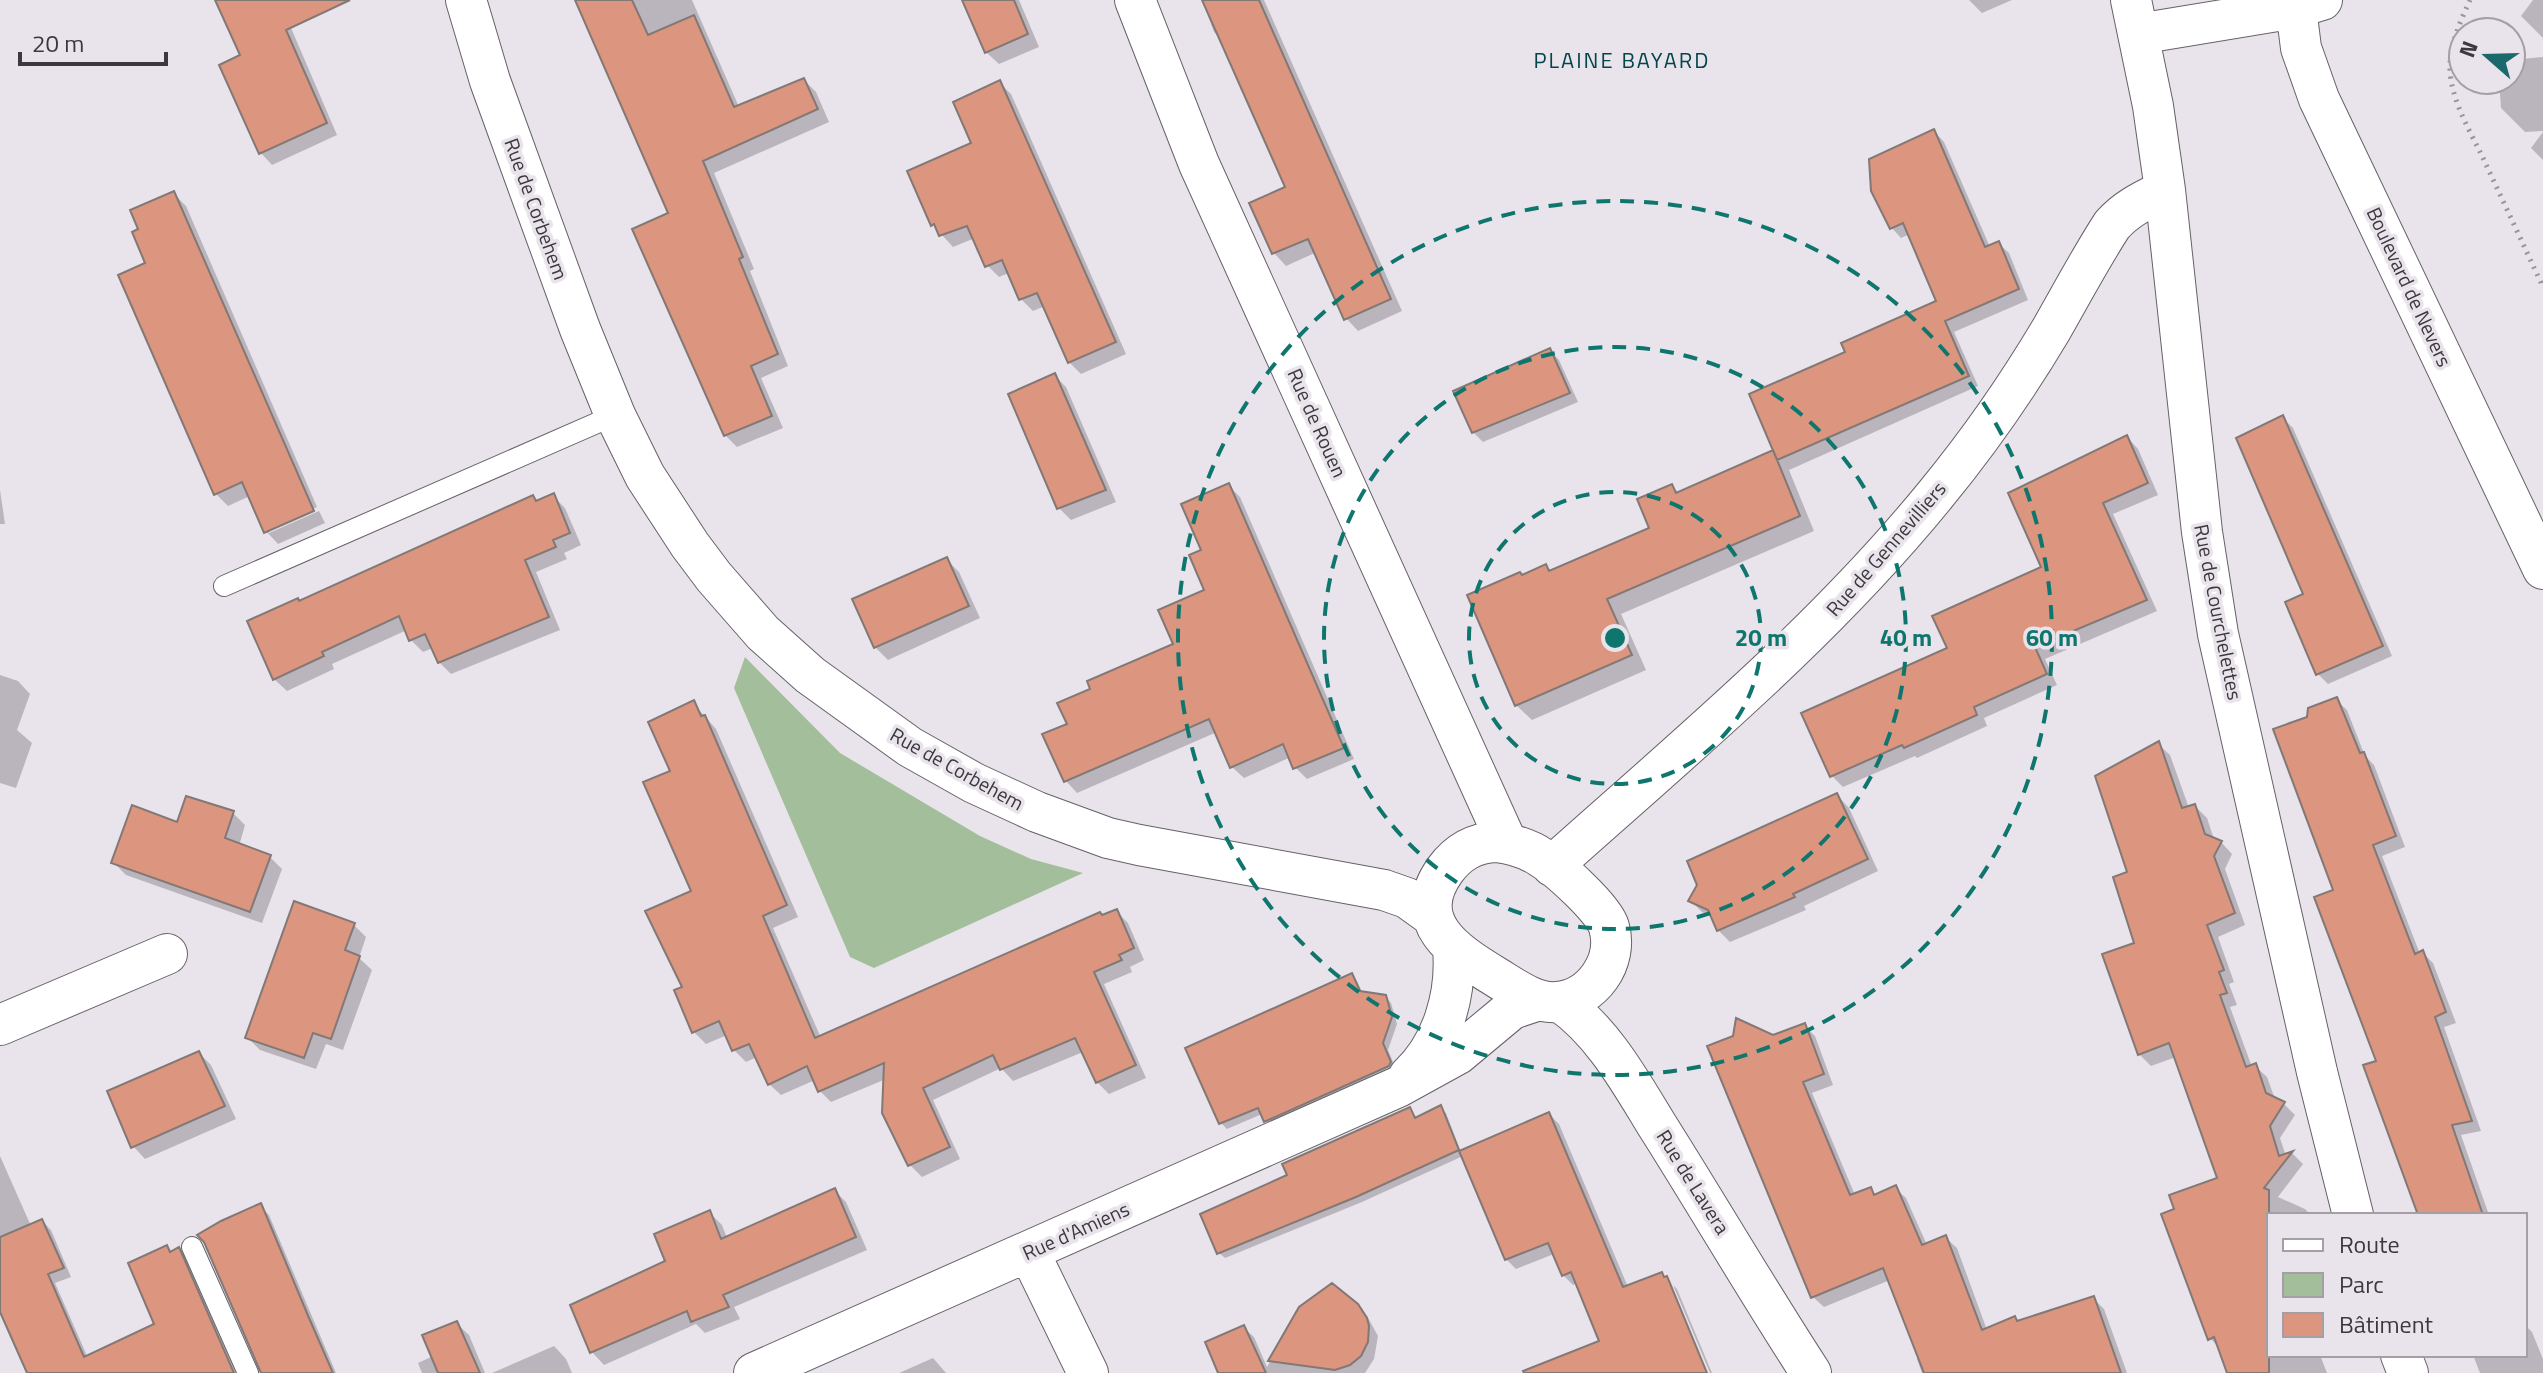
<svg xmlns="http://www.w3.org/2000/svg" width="2543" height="1373" viewBox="0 0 2543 1373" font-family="'Titillium Web',sans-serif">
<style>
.green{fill:#a3be9b}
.shadow{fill:#0003}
.building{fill:#dc957e;stroke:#827875;stroke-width:2}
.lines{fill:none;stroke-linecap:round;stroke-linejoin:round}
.lane-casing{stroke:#666168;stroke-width:22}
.street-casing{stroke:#666168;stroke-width:42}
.path{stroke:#99949a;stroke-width:5;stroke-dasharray:2 6;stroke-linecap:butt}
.lane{stroke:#fff;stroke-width:20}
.street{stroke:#fff;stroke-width:40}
.ring{fill:none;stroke:#0f766e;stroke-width:4;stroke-dasharray:14 10}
.labels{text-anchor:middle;stroke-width:7;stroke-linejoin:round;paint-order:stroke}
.street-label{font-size:20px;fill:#3c393d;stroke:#e9e3eb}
.neighbourhood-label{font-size:22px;letter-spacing:2px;fill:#02454a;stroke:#e9e3eb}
.centre{fill:#0f766e;stroke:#e9e3eb;stroke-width:4}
.ring-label{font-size:24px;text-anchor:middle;font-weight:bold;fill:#0f766e;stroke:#e9e3eb;stroke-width:7;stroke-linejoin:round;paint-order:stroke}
</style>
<rect width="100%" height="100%" fill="#e9e3eb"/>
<path class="green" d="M 745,657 L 840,753 L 980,836 L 1031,859 L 1083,873 L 874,968 L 850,957 L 734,688 Z"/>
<path class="shadow" d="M 217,0 L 279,0 L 337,135 L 272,165 L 261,153 L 242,56 Z
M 577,0 L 692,0 L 739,107 L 804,80 L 816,92 L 829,122 L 714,173 L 754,269 L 750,271 L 788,366 L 761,378 L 783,428 L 737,447 L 725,435 L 670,214 Z
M 964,0 L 1019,0 L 1039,47 L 999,64 L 986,52 Z
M 1202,0 L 1264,0 L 1402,311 L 1358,331 L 1346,318 L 1317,252 L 1286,266 L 1274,253 L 1288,188 L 1222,40 L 1214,32 Z
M 1969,0 L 2012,0 L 1982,13 Z
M 2533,0 L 2543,0 L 2543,38 L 2521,16 Z
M 2543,57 L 2543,131 L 2525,132 L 2501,108 L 2499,80 L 2511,80 L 2511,60 Z
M 999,82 L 1011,94 L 1126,354 L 1081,374 L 1069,362 L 1045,306 L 1033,311 L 1021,299 L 1009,273 L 999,277 L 987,265 L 975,238 L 953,247 L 933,225 L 974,144 Z
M 1934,131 L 1944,142 L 1990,247 L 1998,243 L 2009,253 L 2028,300 L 1954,332 L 1978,386 L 1789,470 L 1814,531 L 1621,614 L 1646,670 L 1532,720 L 1516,705 L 1522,577 L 1546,567 L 1552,572 L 1652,529 L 1672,486 L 1679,493 L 1772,453 L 1848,353 L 1939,302 L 1910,234 L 1901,238 L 1891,227 Z
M 2543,132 L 2543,160 L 2531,148 Z
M 174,194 L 186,206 L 317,507 L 269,528 L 269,533 L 319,511 L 325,523 L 278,544 L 266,531 L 250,496 L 228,506 L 216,494 L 148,264 Z
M 1550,350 L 1559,360 L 1578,402 L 1483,442 L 1473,432 Z
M 1055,376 L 1066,387 L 1116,502 L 1071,520 L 1059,508 Z
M 2282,417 L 2293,428 L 2392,656 L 2328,684 L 2318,674 Z
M 2127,437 L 2138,449 L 2158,495 L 2113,514 L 2157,611 L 2045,659 L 2057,685 L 1984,718 L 1987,726 L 1917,758 L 1915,756 L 1843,787 L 1832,776 L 1950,649 L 2043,568 Z
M 1228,485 L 1240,497 L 1354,759 L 1307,779 L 1295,767 L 1291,757 L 1244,778 L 1232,767 L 1217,732 L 1077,793 L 1066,781 L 1070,725 L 1093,690 L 1175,646 L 1207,591 L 1204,551 Z
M 0,490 L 5,524 L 0,524 Z
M 553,496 L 565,508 L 581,545 L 564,553 L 567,559 L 536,572 L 560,630 L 451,674 L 439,662 L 433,648 L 423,652 L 411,640 L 407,630 L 332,664 L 334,669 L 287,691 L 274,679 L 300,603 L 533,497 L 537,502 Z
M 946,559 L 959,572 L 980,618 L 888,660 L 875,647 Z
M 0,675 L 18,681 L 30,694 L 17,730 L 32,743 L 16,788 L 0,783 Z
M 2336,700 L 2347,710 L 2365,756 L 2374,765 L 2405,847 L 2382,856 L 2420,954 L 2423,953 L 2433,963 L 2456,1023 L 2444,1027 L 2481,1131 L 2461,1135 L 2489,1215 L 2420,1215 L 2378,1062 L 2336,891 L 2309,718 Z
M 693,703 L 716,729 L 798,917 L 773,928 L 821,1038 L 1116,911 L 1128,923 L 1144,960 L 1130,967 L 1132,972 L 1104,984 L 1146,1078 L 1109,1094 L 1097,1082 L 1083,1052 L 1013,1081 L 1001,1068 L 933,1100 L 960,1159 L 922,1177 L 910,1165 L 884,1112 L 886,1079 L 831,1102 L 819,1090 L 815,1080 L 781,1095 L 769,1084 L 757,1057 L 746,1062 L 734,1050 L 727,1035 L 706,1044 L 694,1032 L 684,988 L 693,892 L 672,772 Z
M 2158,744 L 2170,755 L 2189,808 L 2195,806 L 2207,818 L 2214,839 L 2221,842 L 2232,854 L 2225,869 L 2245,925 L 2218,937 L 2234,982 L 2229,984 L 2237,1005 L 2230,1007 L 2252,1067 L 2255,1066 L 2267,1077 L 2275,1099 L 2283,1103 L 2295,1115 L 2280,1138 L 2286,1156 L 2292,1153 L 2303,1164 L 2278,1197 L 2305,1209 L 2311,1215 L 2269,1215 L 2269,1355 L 2320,1355 L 2327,1373 L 2230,1373 L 2221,1350 L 2210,1338 L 2176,1210 L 2220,1179 L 2176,1057 L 2151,1066 L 2139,1054 L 2136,944 L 2129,873 Z
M 1837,795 L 1849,808 L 1878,871 L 1804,906 L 1806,910 L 1730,942 L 1718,930 L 1713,918 L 1702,912 L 1690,900 Z
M 233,813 L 245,825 L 239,846 L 270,857 L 282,869 L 262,923 L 126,875 L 114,863 L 179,824 Z
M 354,925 L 366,937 L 359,958 L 372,970 L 343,1050 L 326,1044 L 316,1069 L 260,1050 L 247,1037 Z
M 1352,975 L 1357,981 L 1363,994 L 1385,996 L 1391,1003 L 1397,1024 L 1388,1050 L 1396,1069 L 1271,1126 L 1262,1114 L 1227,1129 L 1221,1123 Z
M 1804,1025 L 1815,1036 L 1833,1085 L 1812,1093 L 1855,1195 L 1870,1189 L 1877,1196 L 1895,1188 L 1906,1198 L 1927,1245 L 1946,1238 L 1957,1248 L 1987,1330 L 2093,1298 L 2104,1309 L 2127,1373 L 1922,1373 L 1917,1359 L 1920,1357 L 1890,1280 L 1824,1307 L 1813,1297 L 1773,1038 Z
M 199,1053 L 211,1065 L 236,1119 L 145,1159 L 133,1146 Z
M 1440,1108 L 1446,1113 L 1461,1152 L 1549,1114 L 1559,1124 L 1628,1287 L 1667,1279 L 1671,1282 L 1668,1282 L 1705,1373 L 1601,1373 L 1602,1342 L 1577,1283 L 1573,1285 L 1563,1275 L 1554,1254 L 1516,1269 L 1506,1259 L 1463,1156 L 1362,1202 L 1225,1258 L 1219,1253 L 1289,1176 L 1410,1109 L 1417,1119 Z
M 0,1156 L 31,1226 L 42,1221 L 51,1230 L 71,1277 L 55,1283 L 88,1358 L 157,1325 L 166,1247 L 172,1253 L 179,1249 L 188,1258 L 237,1373 L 29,1373 L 0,1306 Z
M 834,1190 L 846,1202 L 867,1250 L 734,1307 L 740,1319 L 705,1333 L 696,1324 L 604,1365 L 592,1352 L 573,1306 L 668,1262 L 709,1212 L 722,1225 L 727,1238 Z
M 260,1206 L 269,1215 L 336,1373 L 263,1373 Z
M 1673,1285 L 1677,1289 L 1712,1373 L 1710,1373 Z
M 1356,1305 L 1367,1316 L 1378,1336 L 1374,1359 L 1365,1373 L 1221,1373 L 1244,1328 L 1254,1337 L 1267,1367 L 1301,1308 Z
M 456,1323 L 469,1335 L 485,1373 L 422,1373 L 418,1363 L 433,1356 Z
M 2525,1325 L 2532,1332 L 2543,1359 L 2543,1373 L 2480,1373 L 2473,1355 L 2525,1355 Z
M 554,1346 L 566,1359 L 572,1373 L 492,1373 Z
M 933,1358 L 946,1373 L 899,1373 Z"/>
<path class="building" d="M 215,0 L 350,0 L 286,30 L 327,123 L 259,154 L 219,65 L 240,55 Z
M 575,0 L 632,0 L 648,35 L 694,15 L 734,107 L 804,78 L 818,109 L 703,161 L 743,257 L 739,259 L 778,354 L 751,366 L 772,416 L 724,436 L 632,229 L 668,213 Z
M 962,0 L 1014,0 L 1028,34 L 985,53 Z
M 1202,0 L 1259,0 L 1391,299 L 1344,320 L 1308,239 L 1272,254 L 1249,203 L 1285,187 Z
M 1000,80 L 1116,342 L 1068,363 L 1037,293 L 1019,300 L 1002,260 L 985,267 L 967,226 L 939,236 L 934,224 L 931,226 L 907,171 L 971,143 L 953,102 Z
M 1934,129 L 1985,247 L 1999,241 L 2019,289 L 1945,321 L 1969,376 L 1777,460 L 1749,394 L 1845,352 L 1841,343 L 1936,301 L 1903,223 L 1890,229 L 1871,191 L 1869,159 Z
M 174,191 L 314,511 L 264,533 L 242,482 L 214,495 L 118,275 L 145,263 L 132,232 L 138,229 L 130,210 Z
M 1550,348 L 1570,393 L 1472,433 L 1453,391 Z
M 1055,373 L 1106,490 L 1057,509 L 1008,394 Z
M 2283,415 L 2383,646 L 2316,675 L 2285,602 L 2303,594 L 2236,438 Z
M 2127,435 L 2148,483 L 2103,503 L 2147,600 L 2035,647 L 2047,674 L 1974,707 L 1977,715 L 1904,748 L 1902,745 L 1830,777 L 1801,713 L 1947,648 L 1932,616 L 2041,567 L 2008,493 Z
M 1773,450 L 1800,516 L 1607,599 L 1632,655 L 1515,706 L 1467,595 L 1520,572 L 1522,575 L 1546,564 L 1549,571 L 1649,528 L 1637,499 L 1672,484 L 1676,493 Z
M 1229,483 L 1344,748 L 1293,769 L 1283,744 L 1230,768 L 1209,719 L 1064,782 L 1042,734 L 1067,724 L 1057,703 L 1090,689 L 1087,681 L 1173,644 L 1158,610 L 1204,590 L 1189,555 L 1201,550 L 1181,504 Z
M 554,493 L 570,533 L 553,540 L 556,547 L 525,560 L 549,617 L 438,663 L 425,634 L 409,641 L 399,616 L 322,652 L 324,656 L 273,680 L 247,621 L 298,598 L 299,601 L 533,495 L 536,501 Z
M 947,557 L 969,606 L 874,648 L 852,599 Z
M 2337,697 L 2360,753 L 2364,752 L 2396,836 L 2373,845 L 2415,954 L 2423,950 L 2446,1012 L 2435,1017 L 2472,1121 L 2452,1125 L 2483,1215 L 2418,1215 L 2363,1065 L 2376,1061 L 2314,897 L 2333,890 L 2273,729 L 2307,717 L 2308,708 Z
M 694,700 L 701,716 L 705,715 L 787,905 L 763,916 L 815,1038 L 1100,912 L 1102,915 L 1117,909 L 1134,948 L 1119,955 L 1122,960 L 1094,972 L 1136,1065 L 1096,1083 L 1075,1038 L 1000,1070 L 993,1055 L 923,1088 L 950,1147 L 908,1166 L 882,1113 L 884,1063 L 818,1092 L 807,1066 L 768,1085 L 749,1044 L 732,1051 L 719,1021 L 692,1033 L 674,990 L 682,987 L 645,911 L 691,891 L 643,782 L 670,771 L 648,722 Z
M 2159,741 L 2182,808 L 2195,804 L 2205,834 L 2222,841 L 2214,856 L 2235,913 L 2207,925 L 2224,970 L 2219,972 L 2227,993 L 2220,995 L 2246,1067 L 2256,1063 L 2266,1093 L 2285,1102 L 2270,1126 L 2279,1156 L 2293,1151 L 2264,1188 L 2269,1190 L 2269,1373 L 2227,1373 L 2214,1337 L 2208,1340 L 2161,1214 L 2174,1209 L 2169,1195 L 2217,1178 L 2169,1043 L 2138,1055 L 2102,954 L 2134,943 L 2113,877 L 2127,872 L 2095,776 Z
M 1837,793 L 1868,859 L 1793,894 L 1795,897 L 1717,931 L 1708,910 L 1688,901 L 1697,885 L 1687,861 Z
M 186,796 L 234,811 L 225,838 L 271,855 L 250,912 L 111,863 L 132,805 L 177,822 Z
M 294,901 L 355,923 L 345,950 L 360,956 L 331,1039 L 313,1033 L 304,1058 L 245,1038 Z
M 1352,973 L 1360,991 L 1386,995 L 1392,1017 L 1383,1043 L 1391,1062 L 1389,1066 L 1264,1122 L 1258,1108 L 1219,1124 L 1185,1048 Z
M 1736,1018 L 1773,1035 L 1805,1023 L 1824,1074 L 1803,1082 L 1850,1195 L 1871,1187 L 1874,1195 L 1896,1185 L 1922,1245 L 1946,1235 L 1982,1330 L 2015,1316 L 2017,1321 L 2094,1296 L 2121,1373 L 1924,1373 L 1883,1268 L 1811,1298 L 1707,1046 L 1733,1036 Z
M 199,1051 L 225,1106 L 131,1148 L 107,1091 Z
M 1441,1105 L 1459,1150 L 1356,1197 L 1217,1254 L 1200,1214 L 1287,1175 L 1282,1164 L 1410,1107 L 1415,1118 Z
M 1549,1112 L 1623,1287 L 1662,1272 L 1664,1277 L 1667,1276 L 1707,1373 L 1524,1373 L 1523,1371 L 1599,1341 L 1571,1272 L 1562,1276 L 1548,1243 L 1505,1260 L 1459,1151 Z
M 835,1188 L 856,1237 L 723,1295 L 729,1307 L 691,1322 L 687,1311 L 590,1353 L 570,1305 L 665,1261 L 654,1234 L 710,1210 L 721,1239 Z
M 261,1203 L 309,1318 L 333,1373 L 261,1373 L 204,1242 L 197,1235 L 221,1221 Z
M 42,1219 L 64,1268 L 48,1274 L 84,1357 L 154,1324 L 128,1263 L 167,1245 L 170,1252 L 179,1247 L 234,1373 L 27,1373 L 0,1312 L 0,1237 Z
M 1332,1283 L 1358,1304 L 1367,1318 L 1369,1326 L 1368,1342 L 1361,1356 L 1350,1365 L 1335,1370 L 1268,1361 L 1299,1307 Z
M 457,1321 L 480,1373 L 438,1373 L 422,1335 Z
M 1244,1325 L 1266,1373 L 1218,1373 L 1205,1342 Z"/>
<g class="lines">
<g class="lane-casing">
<path id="lane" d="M 224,586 L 615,415
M 192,1247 L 248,1373"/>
</g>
<g class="street-casing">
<path id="street" d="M 466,0 L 490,81 L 580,329 L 615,415 L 645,476 L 690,545 L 714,577 L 763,633 L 810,675 L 910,747 L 974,783 L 1037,812 L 1108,838 L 1139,845 L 1384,890 L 1407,898 L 1432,916
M 1135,0 L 1199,164 L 1507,843
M 2131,0 L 2153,106 L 2165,190 L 2202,532 L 2218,634 L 2317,1072 L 2353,1215
M 2295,0 L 2301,48 L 2319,99 L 2543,569
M 2138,34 L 2296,8 L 2322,0
M 1496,842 C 1512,844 1529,849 1542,858 C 1558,868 1604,909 1609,927 C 1619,962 1592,999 1557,1002 C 1535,1004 1514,988 1496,977 C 1455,952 1408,922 1445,870 C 1458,852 1474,843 1496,842 Z
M 1552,866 C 1685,747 1823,633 1936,494 C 1978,443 2017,387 2051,330 C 2071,295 2090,259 2112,225 C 2127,208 2145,200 2165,190
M 1560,1002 C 1604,1032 1632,1085 1660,1130 C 1711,1211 1759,1293 1811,1373
M 0,1025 L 167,954
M 1409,1076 C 1443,1044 1457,994 1453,948
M 1029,1252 L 1088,1373
M 2401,1355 L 2408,1373
M 754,1373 L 1398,1087 L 1458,1054 L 1512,1009 L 1539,1000"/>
</g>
<path class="path" d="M 2470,0 C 2460,22 2449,46 2450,71 C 2452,102 2470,131 2483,158 C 2503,201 2523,244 2543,287"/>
<use href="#lane" class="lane"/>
<use href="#street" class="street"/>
</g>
<g class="ring">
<circle cx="1615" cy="638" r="146"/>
<circle cx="1615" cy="638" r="291"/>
<circle cx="1615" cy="638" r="437"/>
</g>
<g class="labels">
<g class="street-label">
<text transform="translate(536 209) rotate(70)" y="7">Rue de Corbehem</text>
<text transform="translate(2409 287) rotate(65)" y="7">Boulevard de Nevers</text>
<text transform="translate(1317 423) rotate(66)" y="7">Rue de Rouen</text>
<text transform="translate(1886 549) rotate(-49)" y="7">Rue de Gennevilliers</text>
<text transform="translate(2218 612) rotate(79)" y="7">Rue de Courchelettes</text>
<text transform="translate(957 769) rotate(29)" y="7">Rue de Corbehem</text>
<text transform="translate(1693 1182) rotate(58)" y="7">Rue de Lavera</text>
<text transform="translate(1076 1231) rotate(-24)" y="7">Rue d'Amiens</text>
</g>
<g class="neighbourhood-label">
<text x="1622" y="68">PLAINE BAYARD</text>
</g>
</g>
<circle cx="1615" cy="638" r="12" class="centre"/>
<g class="ring-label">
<text x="1761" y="646">20 m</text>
<text x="1906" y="646">40 m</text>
<text x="2052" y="646">60 m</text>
</g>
<rect x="2267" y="1213" width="260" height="144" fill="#e9e3eb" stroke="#a49fa5" stroke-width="2"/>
<rect x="2283" y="1239" width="40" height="12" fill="#ffffff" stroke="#a49fa5" stroke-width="2"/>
<text x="2339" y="1253" font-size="24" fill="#3c393d">Route</text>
<rect x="2283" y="1273" width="40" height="24" fill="#a3be9b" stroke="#a49fa5" stroke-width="2"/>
<text x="2339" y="1293" font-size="24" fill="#3c393d">Parc</text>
<rect x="2283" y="1313" width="40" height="24" fill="#dc957e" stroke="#a49fa5" stroke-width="2"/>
<text x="2339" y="1333" font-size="24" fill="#3c393d">Bâtiment</text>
<g transform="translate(2487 56) rotate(290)"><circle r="38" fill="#e9e3eb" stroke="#a49fa5" stroke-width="2"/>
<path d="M0-6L14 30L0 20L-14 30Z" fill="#1b686d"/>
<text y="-12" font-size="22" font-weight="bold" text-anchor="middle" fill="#3c393d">N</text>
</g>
<path d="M20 52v12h146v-12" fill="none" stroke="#3c393d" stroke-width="4"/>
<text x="32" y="52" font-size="24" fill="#3c393d" stroke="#e9e3eb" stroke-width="6" paint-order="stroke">20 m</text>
</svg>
